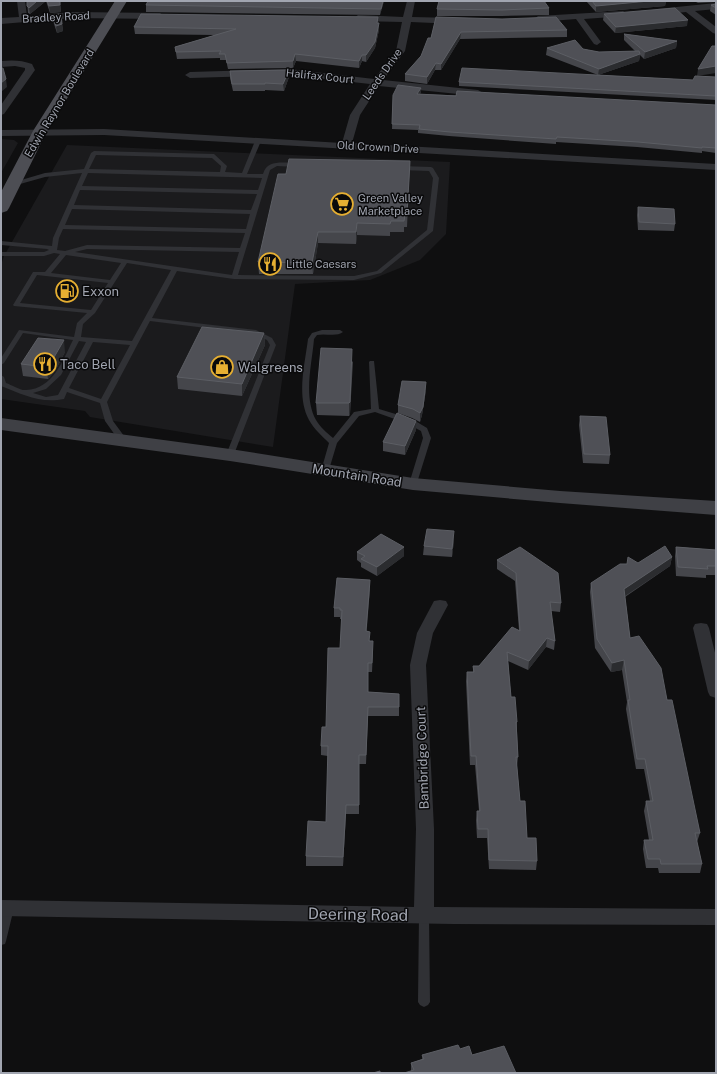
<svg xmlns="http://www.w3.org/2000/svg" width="717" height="1074" viewBox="0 0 717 1074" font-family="'Public Sans',sans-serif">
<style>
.built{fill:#1b1b1d}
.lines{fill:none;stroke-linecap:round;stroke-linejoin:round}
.service{fill:#303135;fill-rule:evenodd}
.minor{fill:#303135;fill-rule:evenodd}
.secondary{fill:#3f4045;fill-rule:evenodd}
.primary{fill:#4d4e54;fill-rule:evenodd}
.wall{fill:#45464b}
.shaded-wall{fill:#2b2c2f}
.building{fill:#4f5056;stroke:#5c5e64}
.labels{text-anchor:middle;stroke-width:3;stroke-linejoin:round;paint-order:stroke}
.far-street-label{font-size:11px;fill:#a1a5b0;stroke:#0a0a0b}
.far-poi-label{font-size:11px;fill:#a1a5b0;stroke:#0a0a0b;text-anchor:start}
.poi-label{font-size:13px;fill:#a1a5b0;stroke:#0a0a0b;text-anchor:start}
.street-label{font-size:13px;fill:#a1a5b0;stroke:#0a0a0b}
.near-street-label{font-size:16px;fill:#a1a5b0;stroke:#0a0a0b}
</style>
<rect width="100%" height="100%" fill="#0f0f10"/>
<path class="built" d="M 1,139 L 14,140 L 18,143 L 1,173 Z
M 67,145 L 450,162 L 446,234 L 420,260 L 370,280 L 295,284 L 273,447 L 90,417 L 85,411 L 1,399 L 1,265 L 4,256 Z"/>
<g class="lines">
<path class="service" d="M 258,139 L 261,141 L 247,174 L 263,174 C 267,159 284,163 297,163 L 300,165 L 297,167 L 277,166 L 270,170 L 238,275 L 354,276 L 377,271 L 427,230 L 433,178 L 429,171 L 400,170 L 397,168 L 400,166 L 431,167 L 433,168 L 439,178 L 433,231 L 381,273 L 354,280 L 234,279 L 177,271 L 152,318 L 256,330 L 272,338 L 276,345 L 233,457 L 227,457 L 226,455 L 270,345 L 267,340 L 254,334 L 150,321 L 107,402 L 113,421 L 127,440 L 123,442 L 120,442 L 105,421 L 100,403 L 67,392 L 64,399 C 40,404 22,394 1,386 L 1,375 L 4,377 L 6,383 C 12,385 21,391 26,390 C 53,389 63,360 73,340 L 23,333 L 4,363 L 1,365 L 1,358 L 19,330 L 74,337 L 77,323 L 87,313 L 14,306 L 13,305 L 33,272 L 45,272 L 60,254 L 54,253 L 44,256 L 1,256 L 1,252 L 44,252 L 49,250 L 47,249 L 1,245 L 1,241 L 52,246 L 53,238 L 82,173 L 45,177 L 13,186 L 11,185 L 11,183 L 45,173 L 84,169 L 91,153 L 94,151 L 214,154 L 227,166 L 225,172 L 242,173 L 255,141 ZM 96,155 L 212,158 L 221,166 L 220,172 L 89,169 ZM 88,173 L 262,178 L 258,190 L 82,186 ZM 80,190 L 257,194 L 251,210 L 74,205 ZM 72,209 L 250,214 L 246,229 L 65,225 ZM 63,229 L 245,233 L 240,248 L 87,245 L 65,251 L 57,250 L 59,238 ZM 87,249 L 239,252 L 232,275 L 75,252 ZM 66,255 L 121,263 L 110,280 L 51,273 ZM 127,263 L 171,270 L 132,341 L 81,337 L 83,324 L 95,313 ZM 37,275 L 108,283 L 91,310 L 20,303 ZM 79,341 L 86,342 L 58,395 L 46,397 L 33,393 L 46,389 L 61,375 ZM 93,342 L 130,345 L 101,399 L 69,388 Z
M 322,330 L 340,330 L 343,332 C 337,337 325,333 317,335 L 314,339 C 312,364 303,396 316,420 C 320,427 327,433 333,438 L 354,412 L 371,409 L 369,362 L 370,361 L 374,361 L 379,409 L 412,419 L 427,428 L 431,438 L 416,486 L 410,486 L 409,484 L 423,438 L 421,431 L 406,423 L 375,412 L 359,416 L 337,443 L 328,473 L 322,473 L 321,471 L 329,443 C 322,436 314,429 309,420 C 296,396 305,364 308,339 L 312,333 Z
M 9,904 L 13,905 L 14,908 L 6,941 L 5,944 L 1,945 L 1,919 L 5,905 Z
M 424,911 L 428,912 L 429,915 L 430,1002 L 428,1005 L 424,1007 L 420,1005 L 418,1002 L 419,915 L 420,912 Z"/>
<path class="minor" d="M 17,1 L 25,1 L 27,16 L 73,12 L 160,13 L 164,16 L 160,19 L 73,18 L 1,24 L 1,18 L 19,17 Z
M 407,1 L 415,1 L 412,17 L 456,18 L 460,21 L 456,24 L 411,22 L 405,51 L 383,80 L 478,90 L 483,93 L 478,96 L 379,86 L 360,115 L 352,143 L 716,164 L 716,170 L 104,135 L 1,136 L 1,130 L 104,129 L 342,143 L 350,115 L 370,84 L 289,75 L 190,78 L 185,75 L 190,72 L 289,69 L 374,79 L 396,51 L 402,22 L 358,21 L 354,18 L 358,15 L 403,17 Z
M 716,3 L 716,9 L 695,11 L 716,27 L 716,34 L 713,33 L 686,12 L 657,15 L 653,12 L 657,9 Z
M 623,11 L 627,14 L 626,16 L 584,19 L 601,42 L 597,45 L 594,44 L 576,19 L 538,22 L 534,19 L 538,16 Z
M 1,61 C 12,60 22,60 32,64 L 35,70 L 4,114 L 1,115 L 1,105 L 25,70 L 25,68 L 15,66 L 1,67 Z
M 440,600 L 446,601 L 448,605 L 433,633 L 426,665 L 434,829 L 434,907 L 716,909 L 716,925 L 453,924 L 1,916 L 1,900 L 414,907 L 416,829 L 410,665 L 417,633 L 434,601 Z
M 701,623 L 707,624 L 709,628 L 716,657 L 716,698 L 710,696 L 708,692 L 693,628 L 695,624 Z"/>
<path class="secondary" d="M 1,418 L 230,449 L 413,478 L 560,491 L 716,501 L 716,515 L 560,503 L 413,490 L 230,461 L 1,430 Z"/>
<path class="primary" d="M 115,1 L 127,1 L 47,131 L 9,208 L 7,211 L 1,213 L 1,192 L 33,131 Z"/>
</g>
<path class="wall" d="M 27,1 L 60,1 L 61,12 L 50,13 L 46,1 L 30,14 L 28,13 Z
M 148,1 L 384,1 L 380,15 L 146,12 L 146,5 Z
M 586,1 L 666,1 L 665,6 L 596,12 Z
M 694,1 L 716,1 L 716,2 L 698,3 Z
M 716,4 L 716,15 L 710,11 L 711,5 Z
M 549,8 L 549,15 L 502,16 L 437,16 L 437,9 Z
M 61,14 L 63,31 L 57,33 L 53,21 L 52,15 Z
M 604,14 L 687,26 L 615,33 L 603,20 Z
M 436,17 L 567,30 L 567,37 L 460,39 L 441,70 L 435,70 L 427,84 L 405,81 L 405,74 L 421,56 L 431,38 Z
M 379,23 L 379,30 L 375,48 L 366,62 L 362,61 L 359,68 L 296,61 L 293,68 L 228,69 L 226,60 L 220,60 L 220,58 L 177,59 L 175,47 L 215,35 L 135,34 L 134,27 Z
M 624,34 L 677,41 L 676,48 L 644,59 L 640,55 L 639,61 L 598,75 L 693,80 L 716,77 L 716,100 L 459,86 L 459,82 L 598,75 L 546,55 L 547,48 L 583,49 L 599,52 L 635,51 L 624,40 Z
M 289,70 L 289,77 L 284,91 L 265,90 L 265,91 L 233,91 L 230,78 L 230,71 Z
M 421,92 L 420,94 L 716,105 L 716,153 L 702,151 L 702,153 L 637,147 L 556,142 L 556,144 L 449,136 L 418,133 L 418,130 L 392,129 L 393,95 Z
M 410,161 L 407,227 L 404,227 L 404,232 L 390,232 L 390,236 L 357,235 L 356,244 L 318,243 L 313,274 L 259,274 L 258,262 L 286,174 Z
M 638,207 L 675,224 L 674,231 L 638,230 L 637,215 Z
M 264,333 L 265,345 L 242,396 L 178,389 L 177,377 Z
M 65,352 L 55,371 L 48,379 L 23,376 L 21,364 Z
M 353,361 L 350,414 L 349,416 L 317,415 L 316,403 Z
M 426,390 L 422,415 L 420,422 L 412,418 L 398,413 L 398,405 Z
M 580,416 L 610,455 L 609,464 L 583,463 L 579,425 Z
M 416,430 L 405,455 L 383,451 L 383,442 Z
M 454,540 L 452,557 L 423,555 L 424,546 Z
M 676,547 L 716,550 L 716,575 L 706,575 L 706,578 L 676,576 L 675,556 Z
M 357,552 L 404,556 L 377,576 L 361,567 L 361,563 L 357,560 Z
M 672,557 L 670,566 L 625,597 L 630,638 L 667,700 L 700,833 L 697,842 L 702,864 L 700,873 L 659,873 L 658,868 L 646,868 L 643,849 L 644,840 L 649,840 L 644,811 L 646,801 L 650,801 L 644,769 L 636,769 L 626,709 L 627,702 L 622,670 L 611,672 L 595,648 L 590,592 L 591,583 L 627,564 L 638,563 Z
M 497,560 L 561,603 L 560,612 L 551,611 L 555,641 L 554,650 L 546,647 L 528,670 L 508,661 L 511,697 L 517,722 L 517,731 L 518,757 L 517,766 L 520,801 L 527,838 L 537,861 L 536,870 L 489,869 L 487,838 L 477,838 L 476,820 L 477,811 L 479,811 L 475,765 L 470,765 L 466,681 L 467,672 L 473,672 L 473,666 L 479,666 L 519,630 L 515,581 L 497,569 Z
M 370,589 L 366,631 L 373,650 L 372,672 L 368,672 L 368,692 L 399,694 L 399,716 L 368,716 L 366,764 L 359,764 L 359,814 L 346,814 L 343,866 L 306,866 L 306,856 L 326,822 L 328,756 L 321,755 L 321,746 L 326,727 L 340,648 L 342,619 L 340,619 L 340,617 L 334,617 L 334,608 Z
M 460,1049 L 472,1055 L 411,1071 L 411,1063 L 422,1059 L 422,1055 Z"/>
<path class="shaded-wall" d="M 37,1 L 46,1 L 30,14 L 29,8 Z
M 383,1 L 384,1 L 380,15 L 381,9 Z
M 649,1 L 666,1 L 665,6 L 596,12 L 596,6 Z
M 60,5 L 61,12 L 50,13 L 49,6 Z
M 688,20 L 687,26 L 615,33 L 616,27 Z
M 379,23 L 379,30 L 375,48 L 366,62 L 366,55 Z
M 62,24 L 63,31 L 57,33 L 56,26 Z
M 461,32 L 460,39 L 441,70 L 441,64 Z
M 677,41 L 676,48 L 644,59 L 645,52 Z
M 295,54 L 296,61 L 293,68 L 293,61 Z
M 640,54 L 639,61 L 598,75 L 599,69 Z
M 362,55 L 362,61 L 359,68 L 359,61 Z
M 436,63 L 435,70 L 427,84 L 427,77 Z
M 716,66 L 716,73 L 697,76 L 698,69 Z
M 289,70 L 289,77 L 284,91 L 283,84 Z
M 6,79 L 7,87 L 1,92 L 1,83 Z
M 421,88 L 421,92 L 417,99 L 417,94 Z
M 357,223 L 357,235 L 356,244 L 356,232 Z
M 318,232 L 318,243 L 313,274 L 312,263 Z
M 264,333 L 265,345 L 242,396 L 242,384 Z
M 64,340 L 65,352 L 55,371 L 48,379 L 46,367 Z
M 352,349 L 350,414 L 349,416 L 349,403 Z
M 426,382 L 426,390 L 422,415 L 420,422 L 420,413 Z
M 416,421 L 416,430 L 405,455 L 405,446 Z
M 454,531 L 454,540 L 452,557 L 452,549 Z
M 404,547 L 404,556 L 377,576 L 377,567 Z
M 672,557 L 670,566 L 622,598 L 624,589 Z
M 370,580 L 370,589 L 366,641 L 366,631 Z
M 547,638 L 546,647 L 528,670 L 529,661 Z
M 624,660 L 622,670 L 611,672 L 612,663 Z
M 346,805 L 346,814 L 343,866 L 343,857 Z"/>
<path class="building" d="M 27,1 L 37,1 L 29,8 L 27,6 Z
M 47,1 L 60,1 L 60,5 L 49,6 Z
M 148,1 L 383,1 L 381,9 L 146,5 Z
M 439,1 L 544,1 L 549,8 L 502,10 L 437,9 Z
M 592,1 L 649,1 L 596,6 Z
M 716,4 L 716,8 L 711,5 Z
M 675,8 L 688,20 L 616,27 L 604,14 Z
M 61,14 L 62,24 L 56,26 L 52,15 Z
M 141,14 L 378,17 L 377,23 L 379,23 L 375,42 L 366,55 L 362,55 L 359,61 L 295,54 L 293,61 L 227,63 L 225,54 L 219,54 L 221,51 L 176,52 L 175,47 L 236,29 L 134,27 Z
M 436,17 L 502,19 L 556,17 L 567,30 L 461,32 L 441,64 L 436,63 L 427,77 L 405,74 L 421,56 L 428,38 L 431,38 Z
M 624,34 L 677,41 L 645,52 Z
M 575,40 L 583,49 L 599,52 L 639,51 L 640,54 L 599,69 L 547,48 Z
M 712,46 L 716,46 L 716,66 L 698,69 Z
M 1,68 L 3,68 L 6,79 L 1,83 Z
M 462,68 L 693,80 L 695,76 L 716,77 L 716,96 L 459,82 Z
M 289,70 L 283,84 L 265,83 L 265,84 L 232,84 L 230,71 Z
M 398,85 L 421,88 L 417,94 L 456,96 L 457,91 L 716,105 L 716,148 L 702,147 L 702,148 L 638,142 L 557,137 L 556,139 L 450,132 L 419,129 L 420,125 L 392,124 L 393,95 Z
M 289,159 L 410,161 L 407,215 L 405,215 L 404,221 L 391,221 L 390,224 L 357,223 L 356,232 L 318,232 L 312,263 L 258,262 L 278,174 L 286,174 Z
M 638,207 L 674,209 L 675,224 L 639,222 Z
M 202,327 L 264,333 L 242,384 L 177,377 Z
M 38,338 L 64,340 L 53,359 L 46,367 L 21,364 Z
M 321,348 L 352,349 L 350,402 L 349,403 L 316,403 Z
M 402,381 L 426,382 L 423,407 L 420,413 L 413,409 L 398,405 Z
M 397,413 L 416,421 L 405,446 L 383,442 Z
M 580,416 L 606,417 L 610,455 L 584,454 Z
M 427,529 L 454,531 L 452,549 L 424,546 Z
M 381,534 L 404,547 L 377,567 L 361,559 L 365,556 L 357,552 Z
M 665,546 L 672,557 L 624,589 L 630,638 L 639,636 L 661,668 L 667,700 L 672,700 L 700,833 L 695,833 L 702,864 L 661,864 L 660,859 L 648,859 L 644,840 L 653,840 L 646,801 L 653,801 L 645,759 L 637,759 L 628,700 L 630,700 L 624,660 L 612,663 L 597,639 L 591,583 L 620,564 L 627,564 L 628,557 L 638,563 Z
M 520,547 L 558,573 L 561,603 L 550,602 L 555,641 L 547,638 L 529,661 L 507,652 L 511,697 L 515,697 L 517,722 L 516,722 L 518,757 L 516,757 L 520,801 L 525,801 L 527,838 L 536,838 L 537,861 L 489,860 L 488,829 L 478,829 L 477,811 L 480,811 L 476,756 L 471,756 L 467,672 L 474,672 L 473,666 L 479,666 L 512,627 L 520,631 L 516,573 L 497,560 Z
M 676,547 L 716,550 L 716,566 L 707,566 L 708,569 L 678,567 Z
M 337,578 L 370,580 L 366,631 L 370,632 L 369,641 L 373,641 L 372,663 L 368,663 L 368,692 L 399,694 L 399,707 L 368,707 L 366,755 L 359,755 L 359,805 L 346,805 L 343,857 L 306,856 L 308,821 L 326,822 L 328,746 L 321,746 L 322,727 L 326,727 L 328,648 L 340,648 L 342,610 L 340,610 L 340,608 L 334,608 Z
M 458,1045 L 460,1049 L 469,1046 L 472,1055 L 504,1046 L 516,1073 L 404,1073 L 414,1070 L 411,1063 L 424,1059 L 422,1055 Z
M 380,1071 L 380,1073 L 373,1073 Z"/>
<defs>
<g id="supermarket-ring" transform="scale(1.15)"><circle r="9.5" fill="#0a0a0b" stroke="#e6af32" stroke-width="1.5"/><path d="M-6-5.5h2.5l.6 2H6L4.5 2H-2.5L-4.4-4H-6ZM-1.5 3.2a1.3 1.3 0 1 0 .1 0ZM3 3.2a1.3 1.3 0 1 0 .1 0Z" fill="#e6af32"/></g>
<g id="restaurant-ring" transform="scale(1.15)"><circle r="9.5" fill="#0a0a0b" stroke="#e6af32" stroke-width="1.5"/><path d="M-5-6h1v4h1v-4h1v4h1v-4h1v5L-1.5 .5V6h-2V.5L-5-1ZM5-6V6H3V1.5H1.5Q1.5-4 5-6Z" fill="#e6af32"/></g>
<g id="fuel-ring" transform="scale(1.15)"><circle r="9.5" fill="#0a0a0b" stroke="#e6af32" stroke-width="1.5"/><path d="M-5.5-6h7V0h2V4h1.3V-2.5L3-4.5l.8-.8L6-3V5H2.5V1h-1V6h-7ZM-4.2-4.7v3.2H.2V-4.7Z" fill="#e6af32"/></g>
<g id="shop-ring" transform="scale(1.15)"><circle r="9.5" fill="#0a0a0b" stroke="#e6af32" stroke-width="1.5"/><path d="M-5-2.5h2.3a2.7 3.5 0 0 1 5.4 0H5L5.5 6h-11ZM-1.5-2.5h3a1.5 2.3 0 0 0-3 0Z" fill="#e6af32"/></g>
</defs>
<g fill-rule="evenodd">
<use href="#supermarket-ring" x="342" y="204"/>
<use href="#restaurant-ring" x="270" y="264"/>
<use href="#fuel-ring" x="67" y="291"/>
<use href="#restaurant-ring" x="45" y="364"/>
<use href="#shop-ring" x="222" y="367"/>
</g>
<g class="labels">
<g class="far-street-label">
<text transform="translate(56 17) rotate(-3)" y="4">Bradley Road</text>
<text transform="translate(382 74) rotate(-55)" y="4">Leeds Drive</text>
<text transform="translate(320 76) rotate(6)" y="4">Halifax Court</text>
<text transform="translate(59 103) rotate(-59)" y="4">Edwin Raynor Boulevard</text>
<text transform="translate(378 147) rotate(3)" y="4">Old Crown Drive</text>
</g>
<g class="far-poi-label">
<text x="358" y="202">Green Valley<tspan x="358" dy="13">Marketplace</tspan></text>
<text x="286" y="268">Little Caesars</text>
</g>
<g class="poi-label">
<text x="82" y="296">Exxon</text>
<text x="60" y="369">Taco Bell</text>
<text x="238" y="372">Walgreens</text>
</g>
<g class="street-label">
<text transform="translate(357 475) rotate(9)" y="5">Mountain Road</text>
<text transform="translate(422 758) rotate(-92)" y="5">Bambridge Court</text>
</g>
<g class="near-street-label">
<text transform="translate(358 914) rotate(1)" y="6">Deering Road</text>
</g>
</g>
<rect width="717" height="1074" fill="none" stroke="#a1a5b0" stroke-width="4"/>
</svg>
